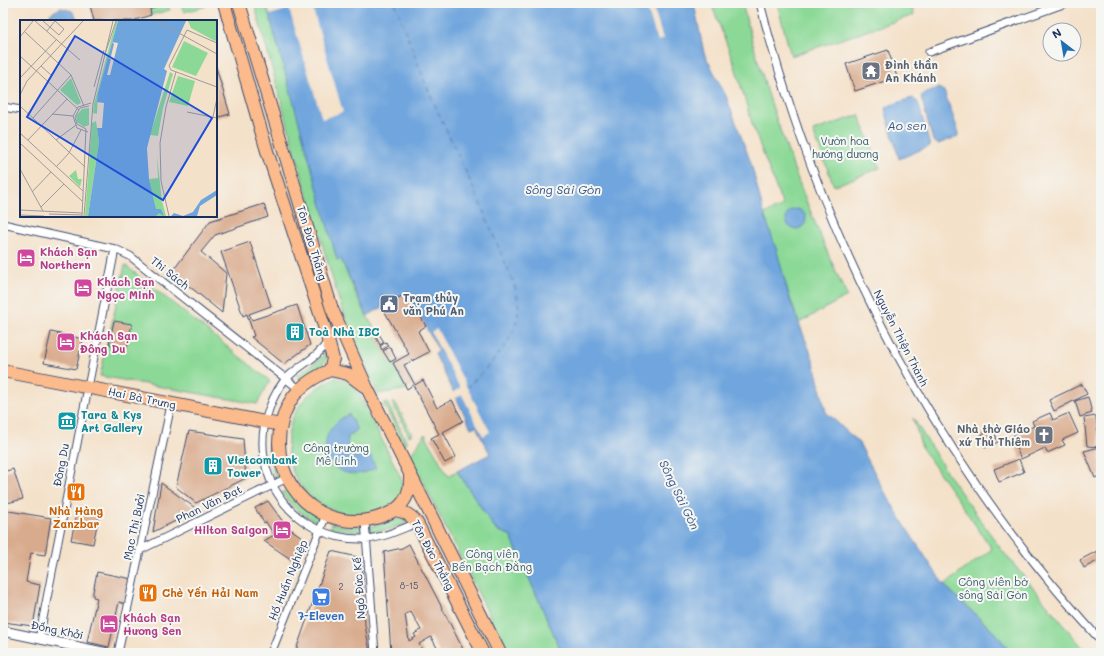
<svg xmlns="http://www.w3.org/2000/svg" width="1104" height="656" viewBox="0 0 1104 656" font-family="Mali,sans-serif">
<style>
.green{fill:#8cd997;stroke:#54847a}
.water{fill:#6fa5dd;stroke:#456a9e}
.pier{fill:#f4e1c9}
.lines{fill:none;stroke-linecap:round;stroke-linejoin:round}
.ferry{stroke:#38588a;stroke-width:1;stroke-dasharray:5 4;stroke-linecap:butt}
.building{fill:#d9ab8d;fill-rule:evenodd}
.minor-casing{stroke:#3c4a6e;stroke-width:9}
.tertiary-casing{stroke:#3c4a6e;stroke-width:11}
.primary-casing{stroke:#3c4a6e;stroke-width:14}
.minor{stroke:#fff;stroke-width:7}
.tertiary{stroke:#fff;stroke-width:9}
.primary{stroke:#fbbb8c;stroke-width:12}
.labels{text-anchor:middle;stroke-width:4;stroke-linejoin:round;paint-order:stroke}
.number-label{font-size:9px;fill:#4a4e6a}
.worship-label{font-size:11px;font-weight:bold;fill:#5b616d;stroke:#f6f6f2;text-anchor:start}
.park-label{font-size:11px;fill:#375a6c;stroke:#f6f6f2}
.street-label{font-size:11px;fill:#1b2f5e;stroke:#f6f6f2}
.hotel-label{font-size:11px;font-weight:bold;fill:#b23c85;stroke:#f6f6f2;text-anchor:start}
.service-label{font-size:11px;font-weight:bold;fill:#4e5e75;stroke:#f6f6f2;text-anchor:start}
.culture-label{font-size:11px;font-weight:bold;fill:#0d838f;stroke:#f6f6f2;text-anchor:start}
.food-label{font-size:11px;font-weight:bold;fill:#c56008;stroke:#f6f6f2}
.shop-label{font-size:11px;font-weight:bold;fill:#366cbe;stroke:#f6f6f2}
.water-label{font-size:12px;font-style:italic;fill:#38588a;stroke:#f6f6f2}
.inset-river{fill:none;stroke:#6fa5dd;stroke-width:2}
.inset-road{fill:none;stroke:#9d9a9e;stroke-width:1}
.view{fill:#1d4ed8;fill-opacity:0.15;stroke:#1d4ed8;stroke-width:2}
.inset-edge{fill:none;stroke:#1b2f5e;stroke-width:2}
</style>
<rect width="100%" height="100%" fill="#f6f6f2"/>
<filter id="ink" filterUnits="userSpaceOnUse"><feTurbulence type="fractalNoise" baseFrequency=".025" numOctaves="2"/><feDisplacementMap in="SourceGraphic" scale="8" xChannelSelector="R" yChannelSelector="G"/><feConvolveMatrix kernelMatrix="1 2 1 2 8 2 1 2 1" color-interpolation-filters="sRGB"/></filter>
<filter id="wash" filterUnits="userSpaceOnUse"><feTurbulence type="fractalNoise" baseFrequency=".012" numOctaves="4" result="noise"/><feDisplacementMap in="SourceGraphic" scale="16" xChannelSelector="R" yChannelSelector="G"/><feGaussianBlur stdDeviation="0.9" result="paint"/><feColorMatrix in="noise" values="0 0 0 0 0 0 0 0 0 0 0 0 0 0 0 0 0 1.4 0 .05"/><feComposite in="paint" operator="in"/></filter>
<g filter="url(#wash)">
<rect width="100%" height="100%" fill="#f4e1c9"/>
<path class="green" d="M 153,3 L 166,3 L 170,10 L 151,15 L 150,9 L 154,8 Z
M 180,3 L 205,3 L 206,6 L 184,12 Z
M 254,3 L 266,3 L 338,260 L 341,259 L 358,299 L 407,389 L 378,394 L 354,340 L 339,300 L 305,187 Z
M 711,3 L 742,3 C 768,104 803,201 847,296 L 799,323 C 785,287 777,250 764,214 L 783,206 L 753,127 L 735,66 Z
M 777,3 L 911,3 L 914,15 L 791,56 Z
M 859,115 L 880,168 L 834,186 L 813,131 Z
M 125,265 L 270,381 L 257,404 L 100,376 Z
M 326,351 L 327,358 L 323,364 L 300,380 L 297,376 L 321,358 Z
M 335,378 L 346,380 L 356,388 L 401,478 C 402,483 403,488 402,493 C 400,499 394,503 389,505 C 336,534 278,489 289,431 C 293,406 312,388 335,378 Z
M 395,402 L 412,434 L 409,436 L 392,403 Z
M 383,403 L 387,403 L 407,442 L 405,445 Z
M 913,418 L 949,476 L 1001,549 L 1087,653 L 1012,653 L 996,634 L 944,585 L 992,549 L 922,448 Z
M 425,434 L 448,476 L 457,471 L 496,530 L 510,535 L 562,653 L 508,653 L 410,456 Z
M 269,441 L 275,441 L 281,477 L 275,478 L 269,457 Z
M 287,490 L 302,507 L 319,517 L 317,522 L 298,511 L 281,493 Z
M 402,518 L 408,523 L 387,530 L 371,532 L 370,526 L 383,524 Z
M 331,523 L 348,527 L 361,526 L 361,532 L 330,528 Z"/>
<path class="water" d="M 266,3 L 694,3 L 704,53 L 726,96 L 751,163 L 764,214 L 777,251 L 790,300 L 813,359 L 826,412 L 859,443 L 883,489 L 907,529 L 944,585 L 996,634 L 1012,653 L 562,653 L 510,535 L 496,530 L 457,471 L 490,454 L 476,426 L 471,428 L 435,354 L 439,351 L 407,293 L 367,316 L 341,259 L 337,260 Z
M 61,8 L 72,11 L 79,21 L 48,21 L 51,13 Z
M 938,88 L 944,91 L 959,133 L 957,137 L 938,144 L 933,141 L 921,97 L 924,93 Z
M 912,98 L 918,102 L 930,146 L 899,159 L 885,109 L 888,106 Z
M786 219a10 10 0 1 1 20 0a10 10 0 1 1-20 0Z
M 349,414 L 357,430 L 348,437 L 347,449 L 356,456 L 369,453 L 376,468 C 331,492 303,437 349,414 Z"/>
<path class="pier" d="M 266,3 L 311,3 L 343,112 L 322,119 L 289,9 L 270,15 Z
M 645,3 L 652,3 L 653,6 L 661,3 L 675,3 L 654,10 L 663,39 L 658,41 Z
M 437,329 L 490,432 L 483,436 L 462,395 L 454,399 L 452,393 L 460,388 L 431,332 Z"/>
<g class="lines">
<path class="ferry" d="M 395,3 C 408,37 420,72 435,105 C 457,153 480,201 500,251 C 508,270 520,291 518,312 C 516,343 487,366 467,388
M 607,3 L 613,6 L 648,10"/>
</g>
<g id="blocks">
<path class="building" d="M 86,3 L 153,3 L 154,8 L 150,9 L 151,15 L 132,21 L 94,21 L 90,5 L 86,6 Z
M 888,50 L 897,77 L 855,91 L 846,64 Z
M 216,67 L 230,114 L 216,118 Z
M 264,204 L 268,217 L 215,235 L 201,252 L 226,273 L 222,313 L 172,272 L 210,221 Z
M 250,242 L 271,306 L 249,314 L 252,320 L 297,305 L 310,345 L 284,364 L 251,337 L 254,336 L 247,314 L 243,316 L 221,252 Z
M 407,293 L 426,326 L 418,331 L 429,352 L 404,365 L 415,385 L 423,380 L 437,408 L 452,400 L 463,421 L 443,432 L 456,457 L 445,463 L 431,438 L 439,434 L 413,385 L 407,389 L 393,363 L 409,354 L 382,307 Z
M 114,321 L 132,324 L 127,348 L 109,344 Z
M 377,331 L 384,342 L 380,345 L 374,333 Z
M 51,332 L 83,339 L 76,369 L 44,363 Z
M 386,342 L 388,346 L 382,350 L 380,346 Z
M 390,347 L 396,359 L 390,362 L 383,351 Z
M 1082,384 L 1087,394 L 1054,411 L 1049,400 Z
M 1088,397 L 1092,413 L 1080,417 L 1075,401 Z
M 1050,413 L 1053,420 L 1069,413 L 1078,433 L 1062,440 L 1065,445 L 1047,453 L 1045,448 L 1021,459 L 1011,437 L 1034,426 L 1032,421 Z
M 1096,416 L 1100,447 L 1087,446 L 1084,418 Z
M 993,429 L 998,442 L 985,448 L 980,436 Z
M 189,431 L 243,439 L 246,478 L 196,503 L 176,487 Z
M 1100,447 L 1101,475 L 1095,478 L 1084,451 Z
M 1019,459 L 1024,472 L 999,482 L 994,469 Z
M 13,469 L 23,499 L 3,504 L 3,472 Z
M 161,483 L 198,510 L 153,532 Z
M 268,501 L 286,526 L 302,537 L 292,560 L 264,541 L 274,535 L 266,522 L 264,523 L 255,508 Z
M 78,507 L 100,511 L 93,544 L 71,540 Z
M 3,510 L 51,518 L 45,555 L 31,553 L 26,582 L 40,585 L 33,626 L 3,622 Z
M 409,544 L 437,598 L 465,653 L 440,653 L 431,637 L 419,644 L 424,653 L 391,653 L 384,552 L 402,548 ZM 411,612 L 421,630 L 414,634 L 416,637 L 409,641 L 405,614 Z
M 1101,549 L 1101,559 L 1084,568 L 1080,560 Z
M 331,551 L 362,558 L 365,625 L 370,653 L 295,653 Z
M 97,572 L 132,579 L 126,604 L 119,602 L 109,647 L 87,642 L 97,598 L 93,597 L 93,592 Z"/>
</g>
</g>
<g filter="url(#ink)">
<use href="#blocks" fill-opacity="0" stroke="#3c4a6e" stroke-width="1"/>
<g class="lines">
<g class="minor-casing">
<path id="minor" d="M 760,3 C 822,243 933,457 1101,641
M 929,52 L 1066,3
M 3,107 L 21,110
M 3,224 L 115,249 L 130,256 L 299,389
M 328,341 C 318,358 301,364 288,377 C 279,385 273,398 269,409 C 245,475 295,542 365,539 C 383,538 401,529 417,523
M 365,521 L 375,653
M 140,550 L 287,478
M 39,639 L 115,249
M 118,653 L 171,405
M 271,653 L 326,515"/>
</g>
<g class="tertiary-casing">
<path id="tertiary" d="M 3,631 L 107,653"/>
</g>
<g class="primary-casing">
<path id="primary" d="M 224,3 L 267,151 L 325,329 L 333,359 L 330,370
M 239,3 L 332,309 L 367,388 L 500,653
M 3,371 L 281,425
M 364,386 L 348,374 L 330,370 C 319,375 308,381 299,390 C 291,398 285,410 282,421 C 265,483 324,540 385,515 C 403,508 411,495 410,475
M 395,510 C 405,512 411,515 417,523 L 483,653"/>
</g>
<use href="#minor" class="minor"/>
<use href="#tertiary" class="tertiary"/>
<use href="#primary" class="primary"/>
</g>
</g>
<defs>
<g id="temple-square" transform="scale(1)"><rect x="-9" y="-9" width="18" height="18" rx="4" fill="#6b7280" stroke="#f6f6f2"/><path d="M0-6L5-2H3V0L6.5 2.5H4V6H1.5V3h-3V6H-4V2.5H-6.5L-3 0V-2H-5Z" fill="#fff"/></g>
<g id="hotel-square" transform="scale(1)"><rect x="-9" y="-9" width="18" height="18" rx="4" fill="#d1479c" stroke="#f6f6f2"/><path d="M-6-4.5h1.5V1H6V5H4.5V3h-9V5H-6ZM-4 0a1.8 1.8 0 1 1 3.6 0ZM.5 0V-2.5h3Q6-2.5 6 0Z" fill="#fff"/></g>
<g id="civic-square" transform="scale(1)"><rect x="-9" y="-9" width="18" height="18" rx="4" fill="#5c6f8a" stroke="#f6f6f2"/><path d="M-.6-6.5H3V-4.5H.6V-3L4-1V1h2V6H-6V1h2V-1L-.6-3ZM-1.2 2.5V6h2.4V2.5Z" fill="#fff"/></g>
<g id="building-square" transform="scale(1)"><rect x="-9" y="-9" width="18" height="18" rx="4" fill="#0f9aa8" stroke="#f6f6f2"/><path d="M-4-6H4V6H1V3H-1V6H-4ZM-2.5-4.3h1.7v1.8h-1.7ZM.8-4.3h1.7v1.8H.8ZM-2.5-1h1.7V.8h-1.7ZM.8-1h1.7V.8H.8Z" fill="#fff"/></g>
<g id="museum-square" transform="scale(1)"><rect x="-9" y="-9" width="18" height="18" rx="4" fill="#0f9aa8" stroke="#f6f6f2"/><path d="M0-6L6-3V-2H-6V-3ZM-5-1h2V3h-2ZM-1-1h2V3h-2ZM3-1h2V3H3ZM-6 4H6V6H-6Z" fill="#fff"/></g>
<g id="church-square" transform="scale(1)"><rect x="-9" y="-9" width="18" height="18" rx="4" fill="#6b7280" stroke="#f6f6f2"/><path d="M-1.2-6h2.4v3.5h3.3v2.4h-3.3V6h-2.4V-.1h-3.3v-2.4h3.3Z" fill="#fff"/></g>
<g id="restaurant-square" transform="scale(1)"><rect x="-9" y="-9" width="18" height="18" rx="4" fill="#e8710a" stroke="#f6f6f2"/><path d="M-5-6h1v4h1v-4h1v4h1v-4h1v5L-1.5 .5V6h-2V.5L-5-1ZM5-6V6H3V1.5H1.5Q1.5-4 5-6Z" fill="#fff"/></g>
<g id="supermarket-square" transform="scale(1)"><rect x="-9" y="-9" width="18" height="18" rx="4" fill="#3f7fe0" stroke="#f6f6f2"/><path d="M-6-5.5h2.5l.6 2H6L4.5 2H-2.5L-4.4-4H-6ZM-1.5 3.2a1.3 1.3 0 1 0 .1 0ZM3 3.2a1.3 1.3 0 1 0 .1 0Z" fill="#fff"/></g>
</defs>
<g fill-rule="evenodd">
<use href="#temple-square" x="871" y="71"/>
<use href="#hotel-square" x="26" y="258"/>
<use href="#hotel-square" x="83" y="288"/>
<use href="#civic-square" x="389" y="304"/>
<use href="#building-square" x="295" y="332"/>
<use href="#hotel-square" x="66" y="342"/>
<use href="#museum-square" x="67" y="421"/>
<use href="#church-square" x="1044" y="435"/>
<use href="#building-square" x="213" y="466"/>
<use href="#restaurant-square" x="76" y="492"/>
<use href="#hotel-square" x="282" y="530"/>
<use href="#restaurant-square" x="148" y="593"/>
<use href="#supermarket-square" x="321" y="597"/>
<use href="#hotel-square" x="109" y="624"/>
</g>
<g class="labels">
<g class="number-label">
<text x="409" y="589">8-15</text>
<text x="341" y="590">2</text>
</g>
<g class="worship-label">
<text x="885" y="69">Đình thần<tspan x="885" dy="13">An Khánh</tspan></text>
<text x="1030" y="433" text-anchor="end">Nhà thờ Giáo<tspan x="1030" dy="13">xứ Thủ Thiêm</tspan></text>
</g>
<g class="park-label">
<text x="845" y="145">Vườn hoa<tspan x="845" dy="13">hướng dương</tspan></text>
<text x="336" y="452">Công trường<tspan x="336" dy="13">Mê Linh</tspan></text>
<text x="492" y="558">Công viên<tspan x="492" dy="13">Bến Bạch Đằng</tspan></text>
<text x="993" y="586">Công viên bờ<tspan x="993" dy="13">sông Sài Gòn</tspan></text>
</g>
<g class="street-label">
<text transform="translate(312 243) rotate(73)" y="4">Tôn Đức Thắng</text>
<text transform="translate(170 273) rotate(38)" y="4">Thi Sách</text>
<text transform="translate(901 338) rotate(63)" y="4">Nguyễn Thiện Thành</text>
<text transform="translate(142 398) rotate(12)" y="4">Hai Bà Trưng</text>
<text transform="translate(61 465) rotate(-79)" y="4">Đông Du</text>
<text transform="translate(209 504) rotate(-26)" y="4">Phan Văn Ðạt</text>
<text transform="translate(134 527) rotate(-78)" y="4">Mạc Thị Bưởi</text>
<text transform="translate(433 555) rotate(62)" y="4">Tôn Ðức Thắng</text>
<text transform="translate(288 580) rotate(-68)" y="4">Hồ Huấn Nghiệp</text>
<text transform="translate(359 588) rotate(-94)" y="4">Ngô Ðức Kế</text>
<text transform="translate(57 630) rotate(12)" y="4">Ðồng Khởi</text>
</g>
<g class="hotel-label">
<text x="40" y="256">Khách Sạn<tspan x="40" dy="13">Northern</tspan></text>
<text x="97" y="286">Khách Sạn<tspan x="97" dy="13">Ngọc Minh</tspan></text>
<text x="80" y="340">Khách Sạn<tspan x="80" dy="13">Đông Du</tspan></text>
<text x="268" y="534" text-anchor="end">Hilton Saigon</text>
<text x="123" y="622">Khách Sạn<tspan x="123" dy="13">Hương Sen</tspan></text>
</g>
<g class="service-label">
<text x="403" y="302">Trạm thủy<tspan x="403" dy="13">văn Phú An</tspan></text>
</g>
<g class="culture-label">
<text x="309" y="336">Toà Nhà IBC</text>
<text x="81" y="419">Tara &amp; Kys<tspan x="81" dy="13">Art Gallery</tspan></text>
<text x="227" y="464">Vietcombank<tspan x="227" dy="13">Tower</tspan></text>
</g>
<g class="food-label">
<text x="76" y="515">Nhà Hàng<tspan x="76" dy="13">Zanzbar</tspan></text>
<text x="162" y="597" text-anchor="start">Chè Yến Hải Nam</text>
</g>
<g class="shop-label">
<text x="321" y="620">7-Eleven</text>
</g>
<g class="water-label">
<text x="907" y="130">Ao sen</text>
<text x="563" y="194">Sông Sài Gòn</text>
<text transform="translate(679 495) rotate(64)" y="4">Sông Sài Gòn</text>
</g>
</g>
<g transform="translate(20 20)">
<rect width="197" height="197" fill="#f4e1c9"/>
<path d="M 96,1 L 98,1 L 78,73 L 77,94 L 73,93 L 74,84 ZM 168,1 L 197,1 L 197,19 L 195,21 L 171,8 ZM 164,21 L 188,33 L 176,56 L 152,47 ZM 150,52 L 153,54 L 143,88 L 138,116 L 130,115 ZM 158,56 L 175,61 L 168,86 L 149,82 ZM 51,58 L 61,83 L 57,85 L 40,70 ZM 69,88 L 69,105 L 64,107 L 57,102 L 56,96 L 62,89 ZM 76,101 L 79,122 L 68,196 L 65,196 L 72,103 ZM 137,136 L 142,181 L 146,196 L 136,196 L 129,159 L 138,158 ZM 56,150 L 58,159 L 62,159 L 60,167 L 49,156 Z" fill="#8cd997"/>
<path d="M 98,1 L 166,1 L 144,49 L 147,51 L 127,128 L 129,159 L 134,181 L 136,189 L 141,189 L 144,196 L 139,193 L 136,196 L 68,196 L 79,122 L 77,108 L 82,108 L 84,83 L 77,82 L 78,73 ZM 197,170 L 197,175 L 180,186 L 177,196 L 151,196 L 154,193 L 163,196 L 173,192 L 181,180 Z" fill="#6fa5dd"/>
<path d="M 92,22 L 98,23 L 90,55 L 87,55 L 91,39 L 88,38 L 91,36 L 94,24 Z" fill="#f4e1c9"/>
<path class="inset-river" d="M 135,65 L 128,57 L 131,42 L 147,1M 84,99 L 97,92 L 106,37 L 116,1"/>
<path class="inset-road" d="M 15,1 L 60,40M 23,1 L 39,15 L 44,9 L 35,1M 137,1 L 197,34M 27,11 L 35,1M 5,12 L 51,55 L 64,86M 0,17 L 13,1M 197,23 L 167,10 L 149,46 L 151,50 L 197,67M 85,34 L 96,1M 0,36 L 59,90M 21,46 L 31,55M 0,58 L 37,19M 74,67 L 84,30M 0,75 L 7,61 L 63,1M 0,86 L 65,147M 167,92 L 197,98M 32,94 L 53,96M 193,97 L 197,78M 13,98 L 51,55M 66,109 L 57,104 L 55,97 L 60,88 L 69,86M 68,112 L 57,108 L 53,96 L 58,87 L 71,83M 0,113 L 63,171M 8,120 L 47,79M 36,120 L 56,105M 0,123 L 62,181M 36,147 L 49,133 L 61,110M 0,149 L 23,191M 12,172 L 31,152M 21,187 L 44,164M 0,190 L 62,193M 29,194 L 62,195M 0,195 L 24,196M 62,196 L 66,109M 64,196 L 73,84 L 93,1M 149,196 L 141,161 L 140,123 L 146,87 L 156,52"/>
<path class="view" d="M 55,16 L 192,98 L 143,180 L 7,97 Z"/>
<rect width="197" height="197" class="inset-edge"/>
</g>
<rect width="1104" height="656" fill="none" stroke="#f6f6f2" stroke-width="16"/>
<g transform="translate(1062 42) rotate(329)"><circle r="19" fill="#f6f6f2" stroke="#9ea6b7"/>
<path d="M0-3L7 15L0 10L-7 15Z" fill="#1f6fb2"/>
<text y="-6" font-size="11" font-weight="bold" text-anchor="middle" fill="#1b2f5e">N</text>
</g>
</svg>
